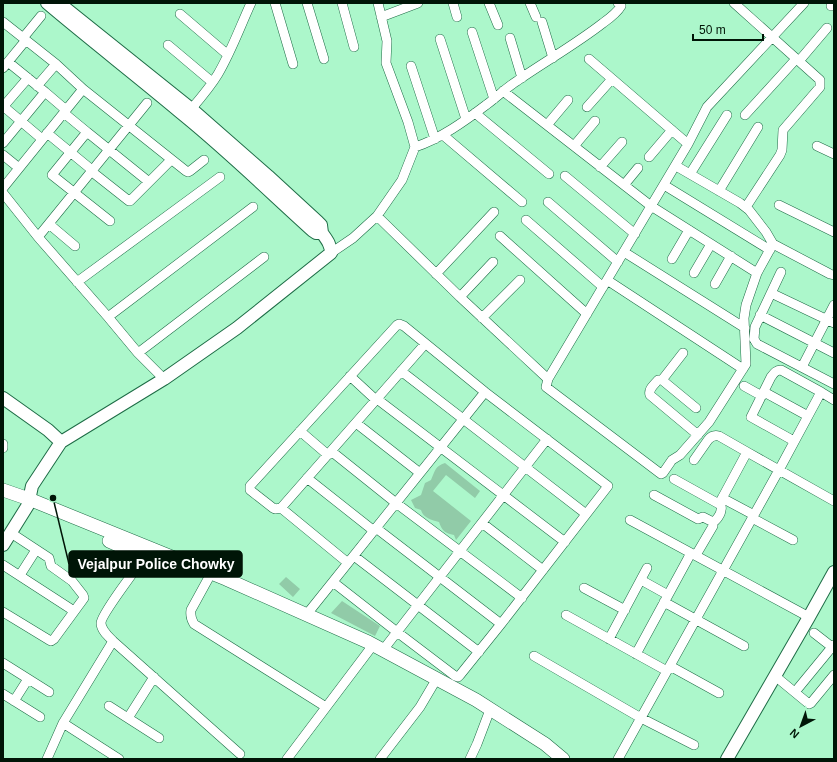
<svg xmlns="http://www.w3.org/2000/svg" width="837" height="762" viewBox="0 0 837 762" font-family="Arial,sans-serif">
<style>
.green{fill:#91cba8}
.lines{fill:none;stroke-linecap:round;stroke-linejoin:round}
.minor-casing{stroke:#1e6c46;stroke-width:10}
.tertiary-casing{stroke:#1e6c46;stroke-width:14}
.secondary-casing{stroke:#1e6c46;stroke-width:14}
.minor{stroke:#fff;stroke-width:9}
.tertiary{stroke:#fff;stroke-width:12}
.secondary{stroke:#fff;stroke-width:13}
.leader{fill:none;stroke:#001507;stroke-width:1.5}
.callout-dot{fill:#001507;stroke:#acf7cb;stroke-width:1.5}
.callout{fill:#001507;stroke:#001507;stroke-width:1.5}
.callout-label{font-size:14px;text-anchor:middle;font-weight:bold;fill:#fff}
</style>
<rect width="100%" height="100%" fill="#acf7cb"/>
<path class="green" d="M 445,463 L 480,491 L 475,498 L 446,475 L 433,491 L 471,521 L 456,540 L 454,535 C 445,533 442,531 439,522 C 432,520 423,518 421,510 L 415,508 L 411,500 L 421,495 L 425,483 L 431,480 C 435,471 435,466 445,463 Z
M 286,577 L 300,589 L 293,597 L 279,584 Z
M 342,601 L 380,626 L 375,636 L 331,613 Z"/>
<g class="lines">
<g class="minor-casing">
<path id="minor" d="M 275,3 L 293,64
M 307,3 L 324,59
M 342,3 L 354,47
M 453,3 L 457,17
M 489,3 L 498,25
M 530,3 L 536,17
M 734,3 L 820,80 L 820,87 L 783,130 L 782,150 L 780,155 L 746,207
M 831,6 L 834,3
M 180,14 L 228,55
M 381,17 L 418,3
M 3,22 L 56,64 L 83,89
M 542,22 L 553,58
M 472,32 L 494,99
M 23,38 L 41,16
M 510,38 L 522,78
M 440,39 L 466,119
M 168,45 L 212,82
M 589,59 L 688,144 L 548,379 L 546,387 L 661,474 L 663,473 L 672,460 L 680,455 L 709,422 L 746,364 L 744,318 L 746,305 L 757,273 L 773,244
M 799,61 L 827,28
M 8,62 L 45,92
M 411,66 L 435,139
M 3,68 L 26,40
M 37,86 L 56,64
M 503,91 L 651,206 L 757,273
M 3,106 L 42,139
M 3,107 L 28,78
M 587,107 L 612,79
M 64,113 L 87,132 L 52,175 L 110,221
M 475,113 L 549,174
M 187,114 C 198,101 209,89 218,74 C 231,52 240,27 251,3
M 745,115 L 796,59
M 547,125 L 568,100
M 87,132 L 149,182
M 47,133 L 92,170
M 443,135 L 522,202
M 3,143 L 45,92 L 66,110
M 688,144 L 707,107 L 804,3
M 574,146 L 595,121
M 817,146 L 834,154
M 415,147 C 440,139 465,121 486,105 C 497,97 506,88 517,81 C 546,61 576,44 603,23 C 610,18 617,13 621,6 L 618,3
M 3,155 L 19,168
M 649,157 L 672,130
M 676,166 L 740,203 L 749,210 L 766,232 L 773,244 L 830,274 L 834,275
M 600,167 L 622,142
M 91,171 L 129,201 L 130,201 L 171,160
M 690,174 L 727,115
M 565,176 L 635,234
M 624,185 L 638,168
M 664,185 L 770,250
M 3,188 L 83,89 L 186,171 L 188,172 L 190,171 L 204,160
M 719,191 L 758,127
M 3,193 L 38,237 L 108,317 L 138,353 L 164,379
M 548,202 L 618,262
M 779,205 L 834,232
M 377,216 L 460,297 L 548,379
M 526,220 L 603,287
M 49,224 L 75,246
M 500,236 L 587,314
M 38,237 L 147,103
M 624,252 L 745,328
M 331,253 L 353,238 L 377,216 L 402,180 L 415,147 L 408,122 L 386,63 L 387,41 L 378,3
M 672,259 L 689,230
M 781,272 L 755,327 L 754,339 L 757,344 L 761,346 L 834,384
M 694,273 L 711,244
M 436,274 L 494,212
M 607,280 L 743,369
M 77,282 L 220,177
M 715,284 L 731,256
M 771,293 L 834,323
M 460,297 L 493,262
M 760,315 L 834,353
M 108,317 L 253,207
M 482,318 L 520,280
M 138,353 L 264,257
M 683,353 L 662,380 L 658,380 C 654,385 648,389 650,395 L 698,435
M 802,367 L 834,305
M 401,371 L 586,514
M 350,376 L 376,400
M 662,380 L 696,408
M 744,386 L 762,396
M 764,392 L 808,416
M 377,399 L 565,542
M 356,423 L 420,473
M 300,431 L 328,455
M 794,441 L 751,417 L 771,377 C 774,373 776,370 781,370 L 821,392
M 3,444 L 3,448
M 331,451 L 396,503 L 522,598
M 694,460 L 708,440 C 711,436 715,435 719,436 L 747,452
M 307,478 L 374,531
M 654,495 L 698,519 L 703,517 L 713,522 C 716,521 721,514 721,510 C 722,507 721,506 719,504 L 674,479
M 722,498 L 754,515
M 719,504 L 747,452 L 834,501
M 281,508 L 425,344
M 752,518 L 793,540
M 630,520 L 809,617
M 482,523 L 543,570
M 376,528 L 501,624
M 696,555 L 713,526
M 354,556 L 479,652
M 145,557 C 138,566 101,615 101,623 C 101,630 108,636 113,641 L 240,754
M 3,565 L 74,611
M 20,575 L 36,550
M 208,579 L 191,610 C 190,616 191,619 194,624 L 326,707
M 641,580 L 668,595
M 333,582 L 397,632 L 455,676 L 458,677 L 460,675 L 501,624 L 608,486 L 485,392 L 404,326 L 399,324 L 397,325 L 250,486 L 250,490 L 273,508 L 275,509 L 281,508 L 348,563
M 584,588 L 625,610
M 664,602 L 744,646
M 3,612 L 49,640 L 51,641 L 54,639 L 84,598 L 83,595 L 72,581 L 51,566 L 49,558 L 11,533
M 307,614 L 485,392
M 566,615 L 667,671
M 814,633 L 832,647 L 834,645
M 609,639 L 647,568
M 383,650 L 547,439
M 636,654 L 691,553
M 534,656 L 641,718 L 694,745
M 3,663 L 49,692
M 670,666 L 719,693
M 775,676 L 809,704 L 811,703 L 834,675
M 795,692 L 832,647 L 834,648
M 3,694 L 40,717
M 14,701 L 28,679
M 109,706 L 159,738
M 128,718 L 154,677
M 63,723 L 119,759
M 47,759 L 63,723 L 113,641
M 287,759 L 370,649
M 380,759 L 420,707 L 433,685
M 470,759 L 477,744 L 488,715
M 618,759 L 779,470 L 821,392 L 834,400"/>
</g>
<g class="tertiary-casing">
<path id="tertiary" d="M 47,3 C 93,42 140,78 186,117 C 230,153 271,193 313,231 L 316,233 L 322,233 L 321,225 L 318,222 L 268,176 L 195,112 L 59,3
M 3,398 L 48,430 L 61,442
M 3,545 L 28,505 L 32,486 L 61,442 L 164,379 L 237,328 L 331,253 C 331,245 327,240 322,233
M 727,759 L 809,617 L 834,572"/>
</g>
<g class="secondary-casing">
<path id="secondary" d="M 3,490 L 29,499 L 226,579 L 368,642 L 476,700 L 545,744 L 563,759
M 109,541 L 145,557 L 174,567"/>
</g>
<use href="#minor" class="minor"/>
<use href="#tertiary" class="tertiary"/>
<use href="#secondary" class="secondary"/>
</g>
<path class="leader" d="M53 498L69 564"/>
<circle class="callout-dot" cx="53" cy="498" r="4"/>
<rect class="callout" x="69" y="551" width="173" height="26" rx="4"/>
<g class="callout-label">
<text x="156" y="569">Vejalpur Police Chowky</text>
</g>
<rect width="837" height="762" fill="none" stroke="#001507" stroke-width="8"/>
<g transform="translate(801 726) rotate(221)" stroke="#acf7cb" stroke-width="3" paint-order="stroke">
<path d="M0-3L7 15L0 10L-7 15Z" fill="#001507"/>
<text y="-6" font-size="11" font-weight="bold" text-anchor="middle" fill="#001507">N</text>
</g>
<path d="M693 34v6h70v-6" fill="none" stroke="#001507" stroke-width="2"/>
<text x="699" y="34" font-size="12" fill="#001507" stroke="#acf7cb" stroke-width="3" paint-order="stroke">50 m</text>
</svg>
